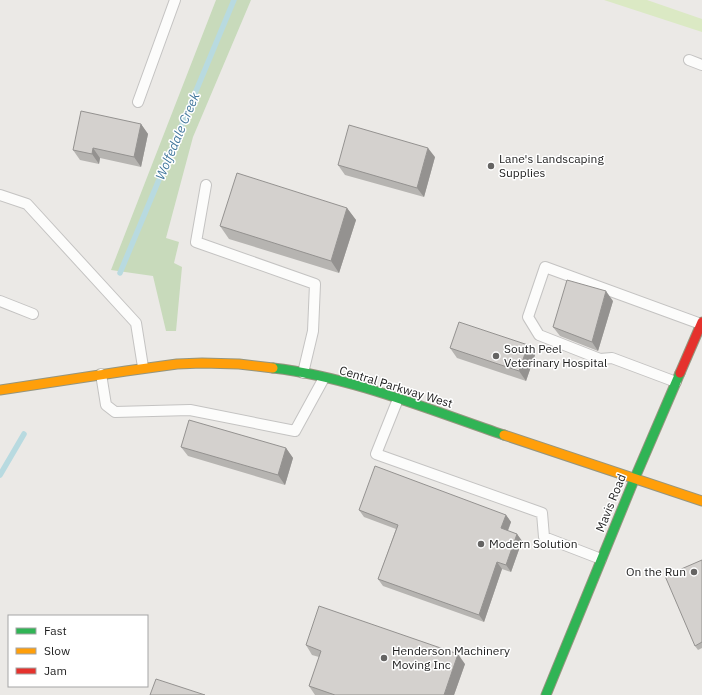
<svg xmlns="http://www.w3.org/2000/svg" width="702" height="695" viewBox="0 0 702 695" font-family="'IBM Plex Sans',sans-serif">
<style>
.grass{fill:#dbe9c4}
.forest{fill:#c8dabb}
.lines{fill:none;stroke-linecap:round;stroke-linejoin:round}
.stream{stroke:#b8dae0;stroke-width:5.5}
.lane-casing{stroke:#c4c3c2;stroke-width:12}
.fast-casing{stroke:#95957e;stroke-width:11}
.slow-casing{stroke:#95957e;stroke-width:11}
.jam-casing{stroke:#95957e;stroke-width:11}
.lane{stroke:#fcfcfb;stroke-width:10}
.fast{stroke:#30b455;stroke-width:9}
.slow{stroke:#ff9f0a;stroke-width:9}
.jam{stroke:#e5322d;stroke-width:9}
.wall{fill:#b6b4b1}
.shaded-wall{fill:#949290}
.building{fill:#d4d1ce;stroke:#949290}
.poi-dot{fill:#656463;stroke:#fff;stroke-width:1.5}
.labels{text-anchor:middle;stroke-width:3;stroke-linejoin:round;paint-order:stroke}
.poi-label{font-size:12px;fill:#1d1d1d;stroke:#fff;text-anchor:start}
.street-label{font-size:12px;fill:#1d1d1d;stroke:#fff}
.water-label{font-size:13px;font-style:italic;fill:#43789d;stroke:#fff}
</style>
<rect width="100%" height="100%" fill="#ebe9e6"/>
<path class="grass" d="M 604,0 L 647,0 L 702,19 L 702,32 Z"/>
<path class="forest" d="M 216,0 L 251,0 L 193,137 L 166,238 L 179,242 L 174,263 L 182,267 L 176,331 L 166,331 L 153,276 L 111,270 Z"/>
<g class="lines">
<path class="stream" d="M 120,273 L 234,0
M 0,475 L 24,434"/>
<g class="lane-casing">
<path id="lane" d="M 689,60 L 702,65
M 138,102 L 175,0
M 206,185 L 196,242 L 315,284 L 313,331 L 303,373
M 0,195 L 27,204 L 136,323 L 143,367
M 0,301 L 33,314
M 101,374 L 106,405 L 115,412 L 190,410 L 295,431 L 324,378
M 676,382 L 612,358 L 600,359 L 539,335 L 528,317 L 545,267 L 701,324
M 398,399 L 376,454 L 542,513 L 544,537 L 601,559"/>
</g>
<g class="fast-casing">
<path id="fast" d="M 273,368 C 351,377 430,410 504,435
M 546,695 L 634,480 L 680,373"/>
</g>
<g class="slow-casing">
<path id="slow" d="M 0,390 L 126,371 L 177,364 L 202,363 L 239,364 L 273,368
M 504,435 L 702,501"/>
</g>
<g class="jam-casing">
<path id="jam" d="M 680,373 L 702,322"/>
</g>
<use href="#lane" class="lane"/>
<use href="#fast" class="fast"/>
<use href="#slow" class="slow"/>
<use href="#jam" class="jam"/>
</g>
<path class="wall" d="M 141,124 L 148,134 L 141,167 L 100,158 L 99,164 L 80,160 L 73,150 Z
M 435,157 L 424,197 L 345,175 L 338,165 Z
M 347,208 L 356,220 L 339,273 L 229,239 L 220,226 Z
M 613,301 L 598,351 L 560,336 L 553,327 Z
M 528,345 L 535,355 L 526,381 L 457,358 L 450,348 Z
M 181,447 L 286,448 L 293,458 L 285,485 L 188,456 Z
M 359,510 L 506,515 L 511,522 L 508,531 L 517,534 L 522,541 L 511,572 L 502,569 L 484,622 L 383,586 L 378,579 L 396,529 L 364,517 Z
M 702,560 L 702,648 L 698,650 L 695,646 Z
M 306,645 L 465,664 L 454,695 L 315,695 L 309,686 L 319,657 L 312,655 Z"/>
<path class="shaded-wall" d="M 141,124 L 148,134 L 141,167 L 134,157 Z
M 93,148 L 100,158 L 99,164 L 92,154 Z
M 428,148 L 435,157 L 424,197 L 417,188 Z
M 347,208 L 356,220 L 339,273 L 331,261 Z
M 606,291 L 613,301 L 598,351 L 592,342 Z
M 528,345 L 535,355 L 526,381 L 519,371 Z
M 286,448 L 293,458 L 285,485 L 278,475 Z
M 506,515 L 511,522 L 506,535 L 501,528 Z
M 517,534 L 522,541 L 511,572 L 506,565 Z
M 497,562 L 502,569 L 484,622 L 479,615 Z
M 458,654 L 465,664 L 454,695 L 444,695 Z"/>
<path class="building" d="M 81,111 L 141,124 L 134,157 L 93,148 L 92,154 L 73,150 Z
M 349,125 L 428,148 L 417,188 L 338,165 Z
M 237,173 L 347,208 L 331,261 L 220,226 Z
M 567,280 L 606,291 L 592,342 L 553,327 Z
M 459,322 L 528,345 L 519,371 L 450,348 Z
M 189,420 L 286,448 L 278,475 L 181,447 Z
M 375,466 L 506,515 L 501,528 L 517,534 L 506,565 L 497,562 L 479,615 L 378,579 L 398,525 L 359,510 Z
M 702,560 L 702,642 L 695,646 L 665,576 Z
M 319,606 L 458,654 L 444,695 L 335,695 L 309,686 L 321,651 L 306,645 Z
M 156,679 L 205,695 L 150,695 Z"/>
<g class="poi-dot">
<circle cx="491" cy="166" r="4"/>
<circle cx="496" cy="356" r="4"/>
<circle cx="481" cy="544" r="4"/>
<circle cx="694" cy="572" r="4"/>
<circle cx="384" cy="658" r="4"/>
</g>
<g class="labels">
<g class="poi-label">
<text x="499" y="163">Lane's Landscaping<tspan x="499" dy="14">Supplies</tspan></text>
<text x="504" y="353">South Peel<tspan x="504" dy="14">Veterinary Hospital</tspan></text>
<text x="489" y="548">Modern Solution</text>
<text x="686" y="576" text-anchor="end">On the Run</text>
<text x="392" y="655">Henderson Machinery<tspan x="392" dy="14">Moving Inc</tspan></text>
</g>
<g class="street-label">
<text transform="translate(396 387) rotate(17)" y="4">Central Parkway West</text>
<text transform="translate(611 503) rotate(-68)" y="4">Mavis Road</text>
</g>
<g class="water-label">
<text transform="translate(177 136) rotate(-67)" y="5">Wolfedale Creek</text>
</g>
</g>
<rect x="8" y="615" width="140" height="72" fill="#ffffff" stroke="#a5a5a5"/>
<rect x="16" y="628" width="20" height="6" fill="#30b455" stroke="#a5a5a5"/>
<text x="44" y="635" font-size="12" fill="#1d1d1d">Fast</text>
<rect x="16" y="648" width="20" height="6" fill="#ff9f0a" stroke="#a5a5a5"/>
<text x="44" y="655" font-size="12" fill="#1d1d1d">Slow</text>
<rect x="16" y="668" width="20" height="6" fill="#e5322d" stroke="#a5a5a5"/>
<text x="44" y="675" font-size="12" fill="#1d1d1d">Jam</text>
</svg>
